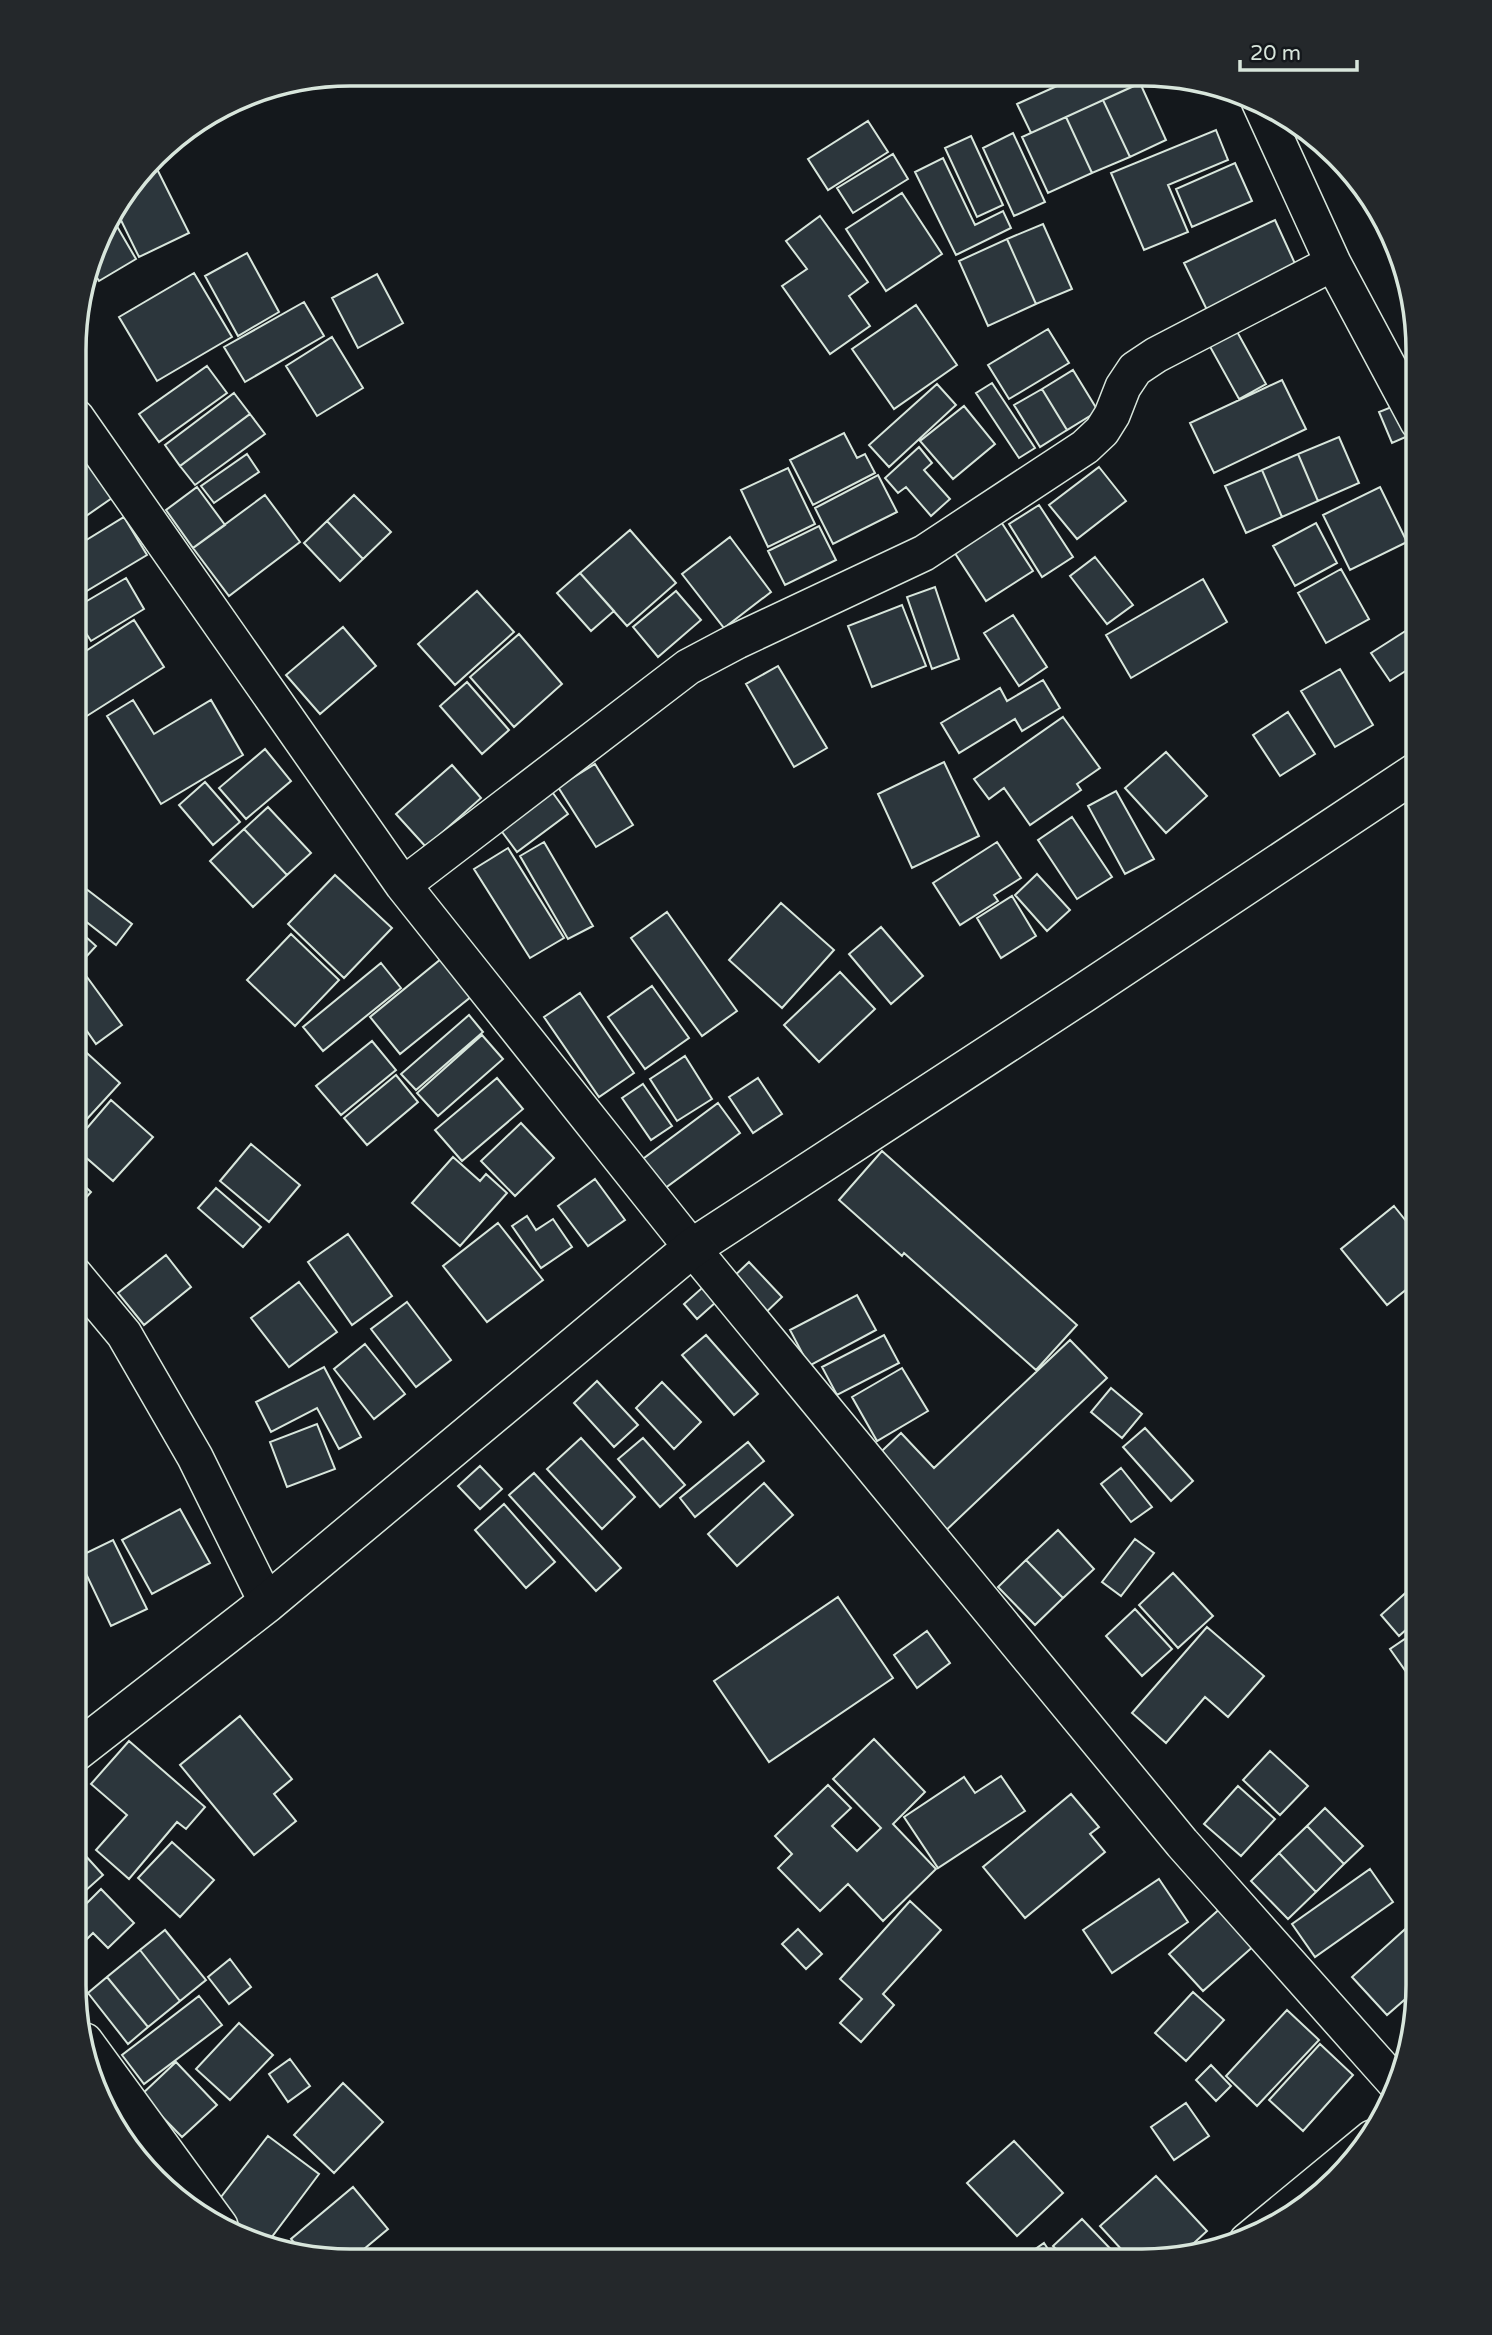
<svg xmlns="http://www.w3.org/2000/svg" width="1492" height="2335" viewBox="0 0 1492 2335" font-family="'Varela Round',sans-serif">
<style>
.building{fill:#2c363c;stroke:#d8e6dc;stroke-width:2}
.lines{fill:none;stroke-linecap:round;stroke-linejoin:round}
.street-casing{stroke:#d8e6dc;stroke-width:38}
.secondary-casing{stroke:#d8e6dc;stroke-width:41}
.street{stroke:#14181c;stroke-width:35}
.secondary{stroke:#14181c;stroke-width:38}
.rim{fill:none;stroke:#d8e6dc;stroke-width:3.5}
</style>
<rect width="100%" height="100%" fill="#14181c"/>
<path class="building" d="M 1079,76 L 1156,76 L 1031,133 L 1017,104 Z
M 1140,83 L 1166,140 L 1130,157 L 1103,100 Z
M 1103,100 L 1130,157 L 1092,173 L 1066,117 Z
M 1066,117 L 1092,173 L 1048,193 L 1022,137 Z
M 868,121 L 888,152 L 828,190 L 808,159 Z
M 1216,130 L 1228,160 L 1168,185 L 1188,232 L 1144,250 L 1111,173 Z
M 1013,133 L 1045,202 L 1014,216 L 983,148 Z
M 971,136 L 1003,205 L 977,217 L 945,148 Z
M 893,154 L 908,179 L 853,213 L 837,188 Z
M 943,158 L 975,225 L 1003,211 L 1011,228 L 956,255 L 915,172 Z
M 153,161 L 189,233 L 139,257 L 116,210 Z
M 1235,163 L 1252,201 L 1192,227 L 1176,189 Z
M 902,193 L 942,254 L 886,291 L 846,229 Z
M 1372,200 L 1397,244 L 1392,247 L 1364,205 Z
M 111,216 L 136,259 L 99,281 L 90,266 L 102,227 Z
M 820,216 L 868,282 L 849,296 L 870,326 L 830,354 L 782,286 L 807,269 L 786,241 Z
M 1275,220 L 1297,268 L 1207,310 L 1184,263 Z
M 1043,224 L 1072,289 L 1036,304 L 1007,239 Z
M 1007,239 L 1036,304 L 988,326 L 959,261 Z
M 247,253 L 279,312 L 238,336 L 205,276 Z
M 89,270 L 96,281 L 84,288 Z
M 194,273 L 232,337 L 157,381 L 119,317 Z
M 377,274 L 403,323 L 358,348 L 332,298 Z
M 304,302 L 324,336 L 245,382 L 224,347 Z
M 916,305 L 957,365 L 894,409 L 852,349 Z
M 1235,328 L 1266,384 L 1239,399 L 1208,343 Z
M 1048,329 L 1069,363 L 1009,399 L 988,365 Z
M 332,337 L 363,388 L 317,416 L 286,366 Z
M 207,366 L 227,393 L 159,442 L 139,414 Z
M 1073,370 L 1098,411 L 1067,430 L 1042,389 Z
M 1282,380 L 1306,429 L 1214,473 L 1190,423 Z
M 992,383 L 1035,448 L 1019,458 L 976,393 Z
M 937,384 L 956,405 L 889,467 L 869,445 Z
M 1042,389 L 1067,430 L 1040,447 L 1014,405 Z
M 234,393 L 250,414 L 180,466 L 165,445 Z
M 964,406 L 995,444 L 953,479 L 920,441 Z
M 1394,406 L 1408,436 L 1392,443 L 1379,412 Z
M 250,414 L 265,434 L 195,485 L 180,466 Z
M 844,433 L 857,458 L 865,454 L 875,473 L 813,505 L 790,460 Z
M 1339,437 L 1359,483 L 1318,501 L 1298,454 Z
M 919,447 L 932,463 L 924,470 L 950,499 L 931,516 L 906,487 L 898,493 L 885,478 Z
M 81,451 L 112,498 L 76,523 L 76,455 Z
M 247,454 L 259,472 L 214,503 L 201,486 Z
M 1298,454 L 1318,501 L 1282,517 L 1262,470 Z
M 1099,467 L 1126,501 L 1077,539 L 1049,505 Z
M 788,468 L 815,524 L 768,547 L 741,490 Z
M 1262,470 L 1282,517 L 1246,533 L 1225,486 Z
M 878,475 L 897,512 L 833,544 L 815,508 Z
M 197,487 L 225,525 L 193,548 L 166,510 Z
M 1380,487 L 1407,542 L 1350,570 L 1323,515 Z
M 265,495 L 300,542 L 229,596 L 193,548 Z
M 354,495 L 391,532 L 363,559 L 327,521 Z
M 1039,505 L 1073,557 L 1042,577 L 1009,524 Z
M 996,514 L 1033,571 L 986,601 L 949,544 Z
M 124,517 L 147,555 L 75,598 L 75,547 Z
M 327,521 L 363,559 L 340,581 L 304,543 Z
M 1316,523 L 1337,563 L 1295,586 L 1273,546 Z
M 819,526 L 836,560 L 785,585 L 768,551 Z
M 630,530 L 676,583 L 627,626 L 580,573 Z
M 730,537 L 771,592 L 724,628 L 682,574 Z
M 1095,557 L 1133,605 L 1107,624 L 1070,576 Z
M 1341,569 L 1369,619 L 1326,643 L 1298,593 Z
M 580,573 L 614,611 L 591,631 L 557,593 Z
M 126,578 L 144,609 L 91,641 L 75,616 L 75,608 Z
M 1203,579 L 1227,622 L 1131,678 L 1106,635 Z
M 935,587 L 959,659 L 932,669 L 907,597 Z
M 477,591 L 514,632 L 455,685 L 418,644 Z
M 676,591 L 701,620 L 658,657 L 633,627 Z
M 902,605 L 926,666 L 872,687 L 848,626 Z
M 1013,615 L 1047,667 L 1019,686 L 984,633 Z
M 134,620 L 164,667 L 79,721 L 75,715 L 75,658 Z
M 1418,623 L 1418,663 L 1390,681 L 1371,653 Z
M 343,627 L 376,666 L 320,714 L 286,675 Z
M 75,632 L 84,647 L 75,652 Z
M 519,634 L 562,684 L 514,727 L 470,677 Z
M 778,666 L 827,748 L 794,767 L 746,684 Z
M 1340,669 L 1373,725 L 1335,747 L 1301,691 Z
M 1043,680 L 1060,708 L 1022,731 L 1015,719 L 959,753 L 941,723 L 1000,688 L 1007,701 Z
M 467,682 L 509,730 L 482,754 L 440,706 Z
M 133,700 L 154,734 L 211,700 L 243,755 L 161,804 L 107,716 Z
M 1288,712 L 1315,754 L 1280,776 L 1253,735 Z
M 1063,717 L 1100,768 L 1077,784 L 1081,790 L 1030,825 L 1004,788 L 989,799 L 974,779 Z
M 265,749 L 291,781 L 246,819 L 219,788 Z
M 1166,752 L 1207,796 L 1166,833 L 1125,788 Z
M 944,762 L 979,836 L 912,868 L 878,794 Z
M 595,764 L 633,825 L 596,847 L 558,787 Z
M 452,765 L 481,798 L 426,847 L 396,814 Z
M 205,782 L 240,822 L 213,845 L 179,805 Z
M 545,782 L 568,814 L 517,852 L 494,821 Z
M 1116,791 L 1154,859 L 1125,874 L 1088,806 Z
M 268,807 L 311,853 L 287,875 L 244,829 Z
M 1072,817 L 1112,877 L 1077,899 L 1038,840 Z
M 244,829 L 287,875 L 253,907 L 210,861 Z
M 544,842 L 593,926 L 568,939 L 520,856 Z
M 997,842 L 1021,878 L 994,895 L 998,901 L 960,925 L 933,883 Z
M 508,848 L 564,938 L 530,958 L 474,869 Z
M 1037,874 L 1070,910 L 1047,931 L 1015,895 Z
M 335,875 L 392,928 L 344,978 L 288,924 Z
M 85,888 L 132,924 L 116,945 L 75,913 L 75,900 Z
M 1012,896 L 1036,936 L 1001,958 L 977,918 Z
M 781,903 L 834,950 L 782,1008 L 729,960 Z
M 667,912 L 737,1011 L 702,1036 L 631,938 Z
M 75,927 L 96,946 L 75,969 Z
M 881,927 L 923,976 L 891,1004 L 849,954 Z
M 291,934 L 339,980 L 295,1026 L 247,980 Z
M 441,959 L 472,996 L 400,1054 L 370,1017 Z
M 381,963 L 401,988 L 323,1051 L 303,1027 Z
M 840,972 L 875,1009 L 819,1062 L 784,1025 Z
M 87,977 L 122,1025 L 96,1044 L 75,1014 L 75,985 Z
M 652,986 L 689,1038 L 645,1069 L 608,1017 Z
M 580,993 L 634,1073 L 599,1097 L 544,1017 Z
M 469,1015 L 483,1032 L 416,1090 L 401,1074 Z
M 482,1035 L 503,1059 L 438,1116 L 417,1093 Z
M 372,1041 L 396,1070 L 341,1115 L 316,1086 Z
M 77,1044 L 120,1083 L 86,1120 L 75,1110 L 75,1047 Z
M 685,1056 L 712,1099 L 677,1121 L 650,1079 Z
M 396,1075 L 418,1102 L 367,1145 L 344,1118 Z
M 497,1078 L 523,1109 L 462,1161 L 435,1130 Z
M 758,1078 L 782,1114 L 753,1133 L 729,1097 Z
M 643,1084 L 672,1126 L 651,1140 L 622,1098 Z
M 111,1100 L 153,1137 L 113,1181 L 75,1148 L 75,1142 Z
M 718,1103 L 740,1133 L 653,1197 L 632,1167 Z
M 521,1123 L 554,1158 L 515,1196 L 481,1161 Z
M 251,1144 L 300,1185 L 269,1222 L 220,1181 Z
M 882,1151 L 1077,1325 L 1036,1370 L 904,1253 L 902,1256 L 839,1200 Z
M 453,1157 L 480,1181 L 486,1174 L 507,1193 L 460,1246 L 412,1203 Z
M 75,1177 L 91,1192 L 75,1210 Z
M 595,1179 L 625,1220 L 588,1246 L 558,1206 Z
M 216,1188 L 261,1227 L 243,1247 L 198,1208 Z
M 1394,1206 L 1418,1236 L 1418,1280 L 1387,1305 L 1341,1249 Z
M 527,1216 L 536,1230 L 553,1219 L 572,1247 L 541,1268 L 512,1226 Z
M 498,1223 L 543,1280 L 487,1322 L 443,1266 Z
M 348,1234 L 392,1296 L 352,1325 L 308,1262 Z
M 166,1255 L 191,1287 L 144,1325 L 118,1293 Z
M 749,1262 L 782,1297 L 761,1317 L 728,1282 Z
M 711,1280 L 725,1294 L 697,1319 L 684,1304 Z
M 299,1282 L 337,1332 L 289,1367 L 251,1318 Z
M 857,1295 L 876,1330 L 809,1366 L 790,1330 Z
M 407,1302 L 451,1360 L 416,1387 L 371,1329 Z
M 706,1335 L 758,1394 L 734,1415 L 682,1355 Z
M 884,1335 L 899,1363 L 837,1395 L 822,1367 Z
M 1070,1340 L 1107,1378 L 939,1537 L 869,1463 L 901,1433 L 934,1468 Z
M 365,1344 L 405,1394 L 374,1419 L 334,1369 Z
M 324,1367 L 361,1437 L 339,1449 L 317,1408 L 271,1432 L 256,1402 Z
M 902,1368 L 928,1411 L 877,1441 L 852,1397 Z
M 597,1381 L 638,1425 L 614,1447 L 574,1403 Z
M 662,1382 L 701,1422 L 674,1449 L 636,1408 Z
M 1111,1388 L 1142,1414 L 1122,1438 L 1091,1412 Z
M 317,1424 L 335,1469 L 287,1487 L 270,1442 Z
M 1145,1428 L 1193,1481 L 1171,1501 L 1123,1447 Z
M 581,1438 L 635,1497 L 602,1529 L 547,1469 Z
M 643,1438 L 685,1485 L 660,1507 L 618,1459 Z
M 748,1442 L 764,1461 L 695,1517 L 680,1498 Z
M 480,1466 L 502,1489 L 480,1509 L 458,1486 Z
M 1121,1468 L 1152,1507 L 1131,1522 L 1101,1484 Z
M 534,1473 L 621,1568 L 596,1591 L 509,1495 Z
M 764,1483 L 793,1515 L 737,1566 L 708,1534 Z
M 504,1504 L 555,1562 L 526,1588 L 475,1530 Z
M 180,1509 L 210,1563 L 152,1594 L 122,1540 Z
M 1058,1530 L 1094,1569 L 1063,1598 L 1026,1560 Z
M 1135,1539 L 1154,1553 L 1121,1596 L 1102,1582 Z
M 113,1540 L 147,1609 L 111,1626 L 78,1557 Z
M 1026,1560 L 1063,1598 L 1035,1625 L 998,1587 Z
M 1173,1573 L 1213,1616 L 1178,1648 L 1139,1605 Z
M 1411,1588 L 1418,1595 L 1418,1619 L 1399,1636 L 1381,1615 Z
M 838,1597 L 893,1678 L 769,1762 L 714,1681 Z
M 1135,1609 L 1172,1649 L 1142,1676 L 1106,1636 Z
M 1207,1627 L 1264,1676 L 1228,1717 L 1205,1697 L 1166,1743 L 1132,1713 Z
M 1418,1630 L 1418,1680 L 1414,1683 L 1390,1649 Z
M 927,1631 L 950,1663 L 917,1688 L 894,1655 Z
M 240,1716 L 292,1779 L 274,1794 L 296,1821 L 254,1855 L 180,1765 Z
M 874,1739 L 925,1792 L 893,1824 L 936,1869 L 883,1921 L 848,1884 L 820,1911 L 778,1868 L 792,1854 L 775,1836 L 828,1785 L 851,1808 L 832,1826 L 857,1851 L 881,1828 L 833,1779 Z
M 129,1741 L 205,1807 L 186,1829 L 177,1822 L 129,1879 L 96,1850 L 127,1815 L 91,1784 Z
M 1270,1751 L 1308,1786 L 1280,1815 L 1243,1780 Z
M 1001,1776 L 1025,1811 L 938,1868 L 904,1817 L 964,1777 L 975,1793 Z
M 1238,1786 L 1275,1819 L 1241,1856 L 1204,1824 Z
M 1071,1794 L 1099,1827 L 1090,1834 L 1105,1852 L 1025,1918 L 983,1867 Z
M 1325,1808 L 1363,1846 L 1344,1864 L 1307,1826 Z
M 1307,1826 L 1344,1864 L 1316,1892 L 1279,1853 Z
M 172,1842 L 214,1880 L 180,1917 L 138,1878 Z
M 74,1843 L 103,1875 L 74,1901 Z
M 1279,1853 L 1316,1892 L 1288,1919 L 1251,1881 Z
M 1370,1869 L 1393,1902 L 1315,1957 L 1292,1924 Z
M 1159,1879 L 1188,1922 L 1112,1973 L 1083,1930 Z
M 101,1889 L 134,1923 L 108,1948 L 93,1933 L 74,1952 L 74,1916 Z
M 910,1901 L 941,1930 L 883,1994 L 894,2005 L 861,2042 L 840,2023 L 862,1999 L 840,1979 Z
M 1223,1906 L 1256,1944 L 1203,1991 L 1169,1954 Z
M 1413,1922 L 1418,1927 L 1418,1988 L 1387,2015 L 1352,1977 Z
M 798,1929 L 822,1954 L 806,1969 L 782,1944 Z
M 165,1930 L 206,1980 L 180,2001 L 140,1950 Z
M 140,1950 L 180,2001 L 148,2027 L 107,1977 Z
M 230,1959 L 251,1987 L 229,2004 L 208,1977 Z
M 107,1977 L 148,2027 L 128,2044 L 88,1993 Z
M 1193,1992 L 1224,2020 L 1186,2061 L 1155,2033 Z
M 199,1996 L 222,2025 L 144,2084 L 122,2055 Z
M 1287,2010 L 1319,2040 L 1257,2106 L 1226,2076 Z
M 239,2023 L 273,2055 L 230,2100 L 196,2069 Z
M 1320,2044 L 1353,2075 L 1303,2131 L 1269,2100 Z
M 290,2059 L 310,2086 L 288,2102 L 269,2074 Z
M 176,2062 L 217,2105 L 182,2137 L 141,2095 Z
M 1211,2065 L 1231,2086 L 1216,2101 L 1196,2080 Z
M 343,2083 L 383,2122 L 334,2173 L 294,2135 Z
M 1186,2103 L 1209,2136 L 1174,2160 L 1151,2127 Z
M 134,2127 L 167,2162 L 153,2175 L 127,2148 L 122,2138 Z
M 268,2136 L 319,2174 L 265,2246 L 255,2243 L 211,2210 Z
M 1014,2141 L 1063,2193 L 1017,2236 L 967,2183 Z
M 1156,2176 L 1207,2231 L 1182,2254 L 1143,2261 L 1132,2261 L 1100,2226 Z
M 353,2187 L 388,2229 L 352,2259 L 314,2259 L 306,2257 L 291,2239 Z
M 1082,2219 L 1122,2261 L 1067,2261 L 1053,2246 Z
M 1044,2243 L 1056,2261 L 1018,2261 Z"/>
<g class="lines">
<g class="street-casing">
<path id="street" d="M 1259,101 L 1333,263 L 1418,422
M 76,417 L 403,885 L 692,1248 L 1182,1843 L 1398,2086
M 403,885 L 688,667 L 737,641 L 924,553 L 1085,447 L 1102,431 L 1112,415 L 1123,387 L 1135,369 L 1156,355 L 1333,263
M 74,1274 L 124,1334 L 195,1457 L 267,1603
M 85,2041 L 220,2226
M 1247,2241 L 1372,2138"/>
</g>
<g class="secondary-casing">
<path id="secondary" d="M 74,1753 L 267,1603 L 692,1248 L 1082,994 L 1418,771"/>
</g>
<use href="#street" class="street"/>
<use href="#secondary" class="secondary"/>
</g>
<path d="M0 0H1492V2335H0ZM350 86H1142A264 264 0 0 1 1406 350V1985A264 264 0 0 1 1142 2249H350A264 264 0 0 1 86 1985V350A264 264 0 0 1 350 86Z" fill="#24282b" fill-rule="evenodd"/>
<path class="rim" d="M350 86H1142A264 264 0 0 1 1406 350V1985A264 264 0 0 1 1142 2249H350A264 264 0 0 1 86 1985V350A264 264 0 0 1 350 86Z"/>
<path d="M1240 60v10h117v-10" fill="none" stroke="#d8e6dc" stroke-width="3.5"/>
<text x="1250" y="60" font-size="21" fill="#d8e6dc" stroke="#14181c" stroke-width="5" paint-order="stroke">20 m</text>
</svg>
